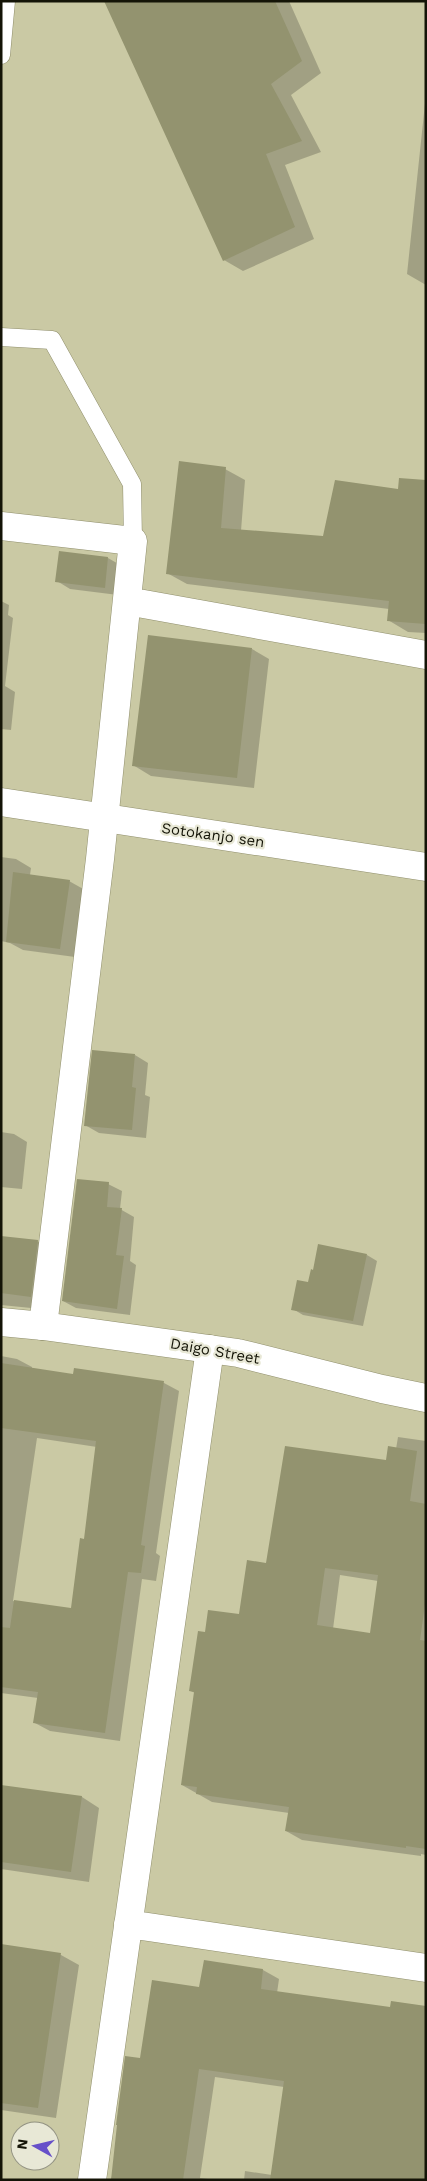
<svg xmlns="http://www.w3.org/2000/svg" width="427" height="2181" viewBox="0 0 427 2181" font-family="'Work Sans',sans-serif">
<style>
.shadow{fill:#0003;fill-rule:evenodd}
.building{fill:#93936f;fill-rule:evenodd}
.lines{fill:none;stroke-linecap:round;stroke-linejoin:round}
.service-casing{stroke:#908f6c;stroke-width:19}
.minor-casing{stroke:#908f6c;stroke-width:29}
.tertiary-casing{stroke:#908f6c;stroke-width:29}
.secondary-casing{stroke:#908f6c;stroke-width:29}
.service{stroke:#fff;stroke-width:18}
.minor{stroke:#fff;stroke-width:28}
.tertiary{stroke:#fff;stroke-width:28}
.secondary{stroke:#fff;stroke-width:28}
.labels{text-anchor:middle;stroke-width:4.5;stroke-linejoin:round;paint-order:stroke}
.street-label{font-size:15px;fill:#141407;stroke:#e8e8d6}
</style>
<rect width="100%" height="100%" fill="#cac9a4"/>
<path class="shadow" d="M 105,1 L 289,1 L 321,73 L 291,95 L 321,152 L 285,165 L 314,239 L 243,271 L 224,260 Z
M 426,94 L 426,285 L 407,274 Z
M 225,469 L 245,480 L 241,531 L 324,537 L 399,490 L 426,481 L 426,633 L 408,632 L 388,620 L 389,609 L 187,584 L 167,573 Z
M 108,558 L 122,566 L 118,595 L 70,589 L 57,581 Z
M 1,601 L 9,605 L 8,615 L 13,618 L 5,686 L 15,692 L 11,730 L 1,729 Z
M 252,649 L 269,659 L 254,788 L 151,776 L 133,765 Z
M 1,857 L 16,859 L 31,868 L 30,875 L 69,881 L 85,890 L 75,957 L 23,950 L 10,943 L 1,941 Z
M 135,1055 L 148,1063 L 145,1095 L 150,1097 L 146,1138 L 99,1133 L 85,1125 Z
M 1,1132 L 14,1134 L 27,1142 L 22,1189 L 1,1187 Z
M 108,1184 L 122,1191 L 120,1209 L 134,1217 L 130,1261 L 136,1265 L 130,1315 L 76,1308 L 63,1301 Z
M 1,1237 L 37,1241 L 51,1249 L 44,1304 L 31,1303 L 31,1308 L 1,1305 Z
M 367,1255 L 377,1261 L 363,1326 L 303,1315 L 293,1309 L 309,1283 Z
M 1,1356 L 17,1359 L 32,1367 L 32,1369 L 74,1376 L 75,1370 L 164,1383 L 179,1391 L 156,1553 L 160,1556 L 156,1581 L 142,1579 L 120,1741 L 50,1731 L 35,1723 L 38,1698 L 1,1693 ZM 37,1438 L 97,1447 L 85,1540 L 72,1609 L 13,1601 Z
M 398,1437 L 426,1441 L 426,1855 L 421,1854 L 421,1856 L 302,1840 L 286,1831 L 289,1813 L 212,1802 L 182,1785 L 195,1693 L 191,1691 L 206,1634 L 240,1615 L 267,1564 L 387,1461 L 396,1449 ZM 340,1575 L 378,1581 L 371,1634 L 333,1629 Z
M 1,1786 L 82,1797 L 99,1808 L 89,1882 L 1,1869 Z
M 1,1946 L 61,1955 L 79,1965 L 56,2118 L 1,2110 Z
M 205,1961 L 263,1970 L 279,1979 L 277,1993 L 391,2009 L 426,2180 L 244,2180 L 245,2171 L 272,2175 L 284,2087 L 215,2077 L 200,2178 L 216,2180 L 111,2180 L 141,2060 L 200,1988 Z"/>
<path class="building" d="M 104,1 L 275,1 L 302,61 L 271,84 L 302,141 L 266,154 L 295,227 L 223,261 Z
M 179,461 L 226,467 L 221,528 L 323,536 L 335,480 L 398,489 L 399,478 L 426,480 L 426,624 L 387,621 L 389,601 L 166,574 Z
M 59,551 L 108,557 L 105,588 L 55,582 Z
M 148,635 L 252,648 L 237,778 L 132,766 Z
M 13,872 L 70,880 L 60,949 L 6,942 Z
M 92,1050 L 135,1054 L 132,1087 L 136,1088 L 132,1130 L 84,1126 Z
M 77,1179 L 109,1182 L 107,1207 L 122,1208 L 116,1255 L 124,1256 L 117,1309 L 62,1301 Z
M 1,1236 L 38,1240 L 31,1297 L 1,1293 Z
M 318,1244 L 367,1254 L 353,1321 L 291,1310 L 297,1280 L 308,1282 L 311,1269 L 313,1270 Z
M 1,1363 L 73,1374 L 74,1368 L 164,1381 L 141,1545 L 145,1546 L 141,1573 L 128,1572 L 105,1733 L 33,1723 L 38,1692 L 1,1687 L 1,1627 L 10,1628 L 14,1600 L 71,1608 L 80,1538 L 84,1539 L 96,1441 L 1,1428 Z
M 285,1446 L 386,1460 L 388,1446 L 417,1451 L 410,1501 L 426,1504 L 426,1597 L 420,1640 L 426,1641 L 426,1849 L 406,1846 L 406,1848 L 285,1831 L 289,1807 L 196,1794 L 197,1787 L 181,1785 L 194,1692 L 189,1691 L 198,1631 L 205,1632 L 208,1610 L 239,1614 L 247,1560 L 266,1563 ZM 325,1568 L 378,1575 L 370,1633 L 317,1625 Z
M 1,1785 L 82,1796 L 71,1872 L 1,1862 Z
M 1,1944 L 61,1953 L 38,2108 L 1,2103 Z
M 204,1960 L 263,1969 L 261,1989 L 390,2007 L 391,2001 L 426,2006 L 426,2180 L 270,2180 L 284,2081 L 199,2069 L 183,2180 L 111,2180 L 117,2125 L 116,2125 L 125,2056 L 140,2058 L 152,1980 L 199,1987 Z"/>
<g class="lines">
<g class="service-casing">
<path id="service" d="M 1,55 L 6,1
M 1,337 L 52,340 L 132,484 L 133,541"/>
</g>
<g class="minor-casing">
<path id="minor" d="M 1,526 L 133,541 L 100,859 L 43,1326
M 127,601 L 426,655
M 128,1924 L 426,1968
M 92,2180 L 210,1349"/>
</g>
<g class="tertiary-casing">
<path id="tertiary" d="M 1,802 L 426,867"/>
</g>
<g class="secondary-casing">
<path id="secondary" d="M 1,1322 L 43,1326 L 238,1353 L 382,1389 L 426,1398"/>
</g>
<use href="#service" class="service"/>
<use href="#minor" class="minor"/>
<use href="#tertiary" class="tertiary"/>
<use href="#secondary" class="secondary"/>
</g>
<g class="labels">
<g class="street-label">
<text transform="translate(213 835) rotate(8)" y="5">Sotokanjo sen</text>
<text transform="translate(215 1351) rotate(10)" y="5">Daigo Street</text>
</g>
</g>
<rect width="427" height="2181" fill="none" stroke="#141407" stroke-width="5"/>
<g transform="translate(35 2146) rotate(278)"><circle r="24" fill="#e8e8d6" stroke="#939383"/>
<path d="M0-4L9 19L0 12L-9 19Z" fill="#6750c9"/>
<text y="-8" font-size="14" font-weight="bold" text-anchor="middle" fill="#141407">N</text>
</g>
</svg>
